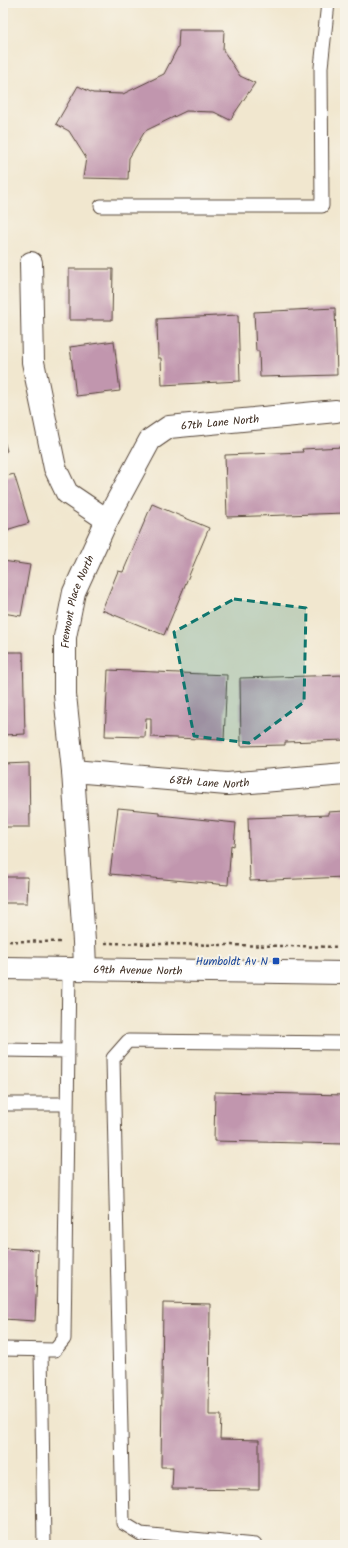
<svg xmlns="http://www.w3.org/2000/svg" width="348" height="1548" viewBox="0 0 348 1548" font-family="Kalam,sans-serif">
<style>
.building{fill:#c196ae}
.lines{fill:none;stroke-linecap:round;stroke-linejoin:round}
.lane-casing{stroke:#564639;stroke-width:15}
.street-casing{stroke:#564639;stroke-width:24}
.secondary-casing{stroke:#564639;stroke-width:24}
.path{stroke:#564639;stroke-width:2.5;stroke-dasharray:3 3;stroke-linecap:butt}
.lane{stroke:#fff;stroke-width:13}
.street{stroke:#fff;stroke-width:22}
.secondary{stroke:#fff;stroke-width:22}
.marked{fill:#0f766e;fill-opacity:0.2;stroke:#0f766e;stroke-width:3;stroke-dasharray:8 5;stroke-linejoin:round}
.transit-dot{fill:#1a4fb4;stroke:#f7f3e8;stroke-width:1.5}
.labels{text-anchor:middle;stroke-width:4;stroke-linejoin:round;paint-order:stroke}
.street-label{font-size:11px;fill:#3b2a1e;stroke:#f7f3e8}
.transit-label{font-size:11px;fill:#164399;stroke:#f7f3e8;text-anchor:end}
</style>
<rect width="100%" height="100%" fill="#f7f3e8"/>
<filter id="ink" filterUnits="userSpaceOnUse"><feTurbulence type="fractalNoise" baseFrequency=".025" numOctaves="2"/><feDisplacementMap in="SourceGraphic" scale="8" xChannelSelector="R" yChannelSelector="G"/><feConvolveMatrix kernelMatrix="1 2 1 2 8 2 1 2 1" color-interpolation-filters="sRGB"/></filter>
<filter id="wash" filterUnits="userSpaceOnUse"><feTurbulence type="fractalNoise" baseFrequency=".012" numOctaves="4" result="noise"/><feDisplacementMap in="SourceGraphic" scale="16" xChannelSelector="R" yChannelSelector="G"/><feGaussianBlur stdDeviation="0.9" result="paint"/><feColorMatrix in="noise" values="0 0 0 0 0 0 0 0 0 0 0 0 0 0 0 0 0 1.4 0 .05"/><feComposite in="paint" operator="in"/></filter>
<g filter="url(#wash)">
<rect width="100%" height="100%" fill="#f1e7cf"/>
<g id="blocks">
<path class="building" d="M 179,30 L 224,30 L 223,50 L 240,76 L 255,83 L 230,120 L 214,112 L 186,111 L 145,131 L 129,158 L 128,179 L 83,178 L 86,158 L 69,131 L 56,124 L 78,86 L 93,93 L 123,94 L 164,74 L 178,47 Z
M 69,269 L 113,269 L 112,320 L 69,320 Z
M 335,308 L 337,375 L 260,377 L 259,351 L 256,351 L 254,312 Z
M 238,315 L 240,381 L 162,385 L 161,358 L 158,358 L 157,319 Z
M 114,341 L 120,391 L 76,396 L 70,347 Z
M 3,437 L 7,451 L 3,452 Z
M 343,447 L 345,513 L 227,517 L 225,455 L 303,452 L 302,449 Z
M 14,474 L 29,523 L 3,531 L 3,477 Z
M 152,504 L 209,528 L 164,635 L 102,610 L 118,571 L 123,572 Z
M 3,561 L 30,565 L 21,616 L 3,613 Z
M 3,652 L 23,652 L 25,734 L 3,735 Z
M 108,670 L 227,675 L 224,740 L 151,737 L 151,718 L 146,718 L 145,737 L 105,736 Z
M 345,675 L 345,740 L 285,742 L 285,745 L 241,746 L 240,678 Z
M 29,763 L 30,827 L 3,827 L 3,764 Z
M 118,808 L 159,812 L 159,815 L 236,823 L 234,846 L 231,845 L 228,885 L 110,874 Z
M 345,811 L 345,877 L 250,881 L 248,818 L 328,815 L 328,812 Z
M 3,858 L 6,858 L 5,877 L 28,877 L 27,903 L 3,903 Z
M 215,1092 L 345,1095 L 345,1144 L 214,1141 Z
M 3,1248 L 38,1250 L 35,1321 L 3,1319 Z
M 163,1303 L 210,1304 L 209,1415 L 221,1415 L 220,1439 L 259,1440 L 259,1490 L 172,1489 L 173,1467 L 161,1467 Z"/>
</g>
</g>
<g filter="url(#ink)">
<use href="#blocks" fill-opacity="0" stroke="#564639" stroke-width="1"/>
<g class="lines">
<g class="lane-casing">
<path id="lane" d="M 101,206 L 322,206 L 321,67 L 328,3
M 3,1050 L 68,1051
M 3,1104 L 67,1104
M 3,1349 L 55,1350 L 64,1339 L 69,969
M 41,1350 L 44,1545
M 255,1545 L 141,1534 L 123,1523 L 113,1058 L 128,1041 L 345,1043"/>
</g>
<g class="street-casing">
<g id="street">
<path d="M 31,263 L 33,362 L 55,468 L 67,493 L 107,520"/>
<path id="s1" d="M 73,771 L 227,784 L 345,774"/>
<path id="s2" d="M 85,969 L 84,942 L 73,771 L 65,695 L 65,637 L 74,592 L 107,520 L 150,440 L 169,427 L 336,411"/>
</g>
</g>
<g class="secondary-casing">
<g id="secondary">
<path id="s3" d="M 3,968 L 345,973"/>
</g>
</g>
<path class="path" d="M 3,941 L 62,942
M 105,943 L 345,947"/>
<use href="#lane" class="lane"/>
<use href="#street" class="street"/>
<use href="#secondary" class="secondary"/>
</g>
</g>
<path class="marked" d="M 234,599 L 306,608 L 304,702 L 249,743 L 194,736 L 174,632 Z"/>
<rect class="transit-dot" x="272" y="957" width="8" height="8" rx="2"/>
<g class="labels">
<g class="street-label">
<text dy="4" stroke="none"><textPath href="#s2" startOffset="623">67th Lane North</textPath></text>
<text dy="4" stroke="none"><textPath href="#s2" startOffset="370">Fremont Place North</textPath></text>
<text dy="4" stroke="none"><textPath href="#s1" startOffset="137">68th Lane North</textPath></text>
<text dy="4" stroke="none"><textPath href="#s3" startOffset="135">69th Avenue North</textPath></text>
</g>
<g class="transit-label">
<text x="268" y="965">Humboldt Av N</text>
</g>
</g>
<rect width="348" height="1548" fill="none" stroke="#f7f3e8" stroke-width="16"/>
</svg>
